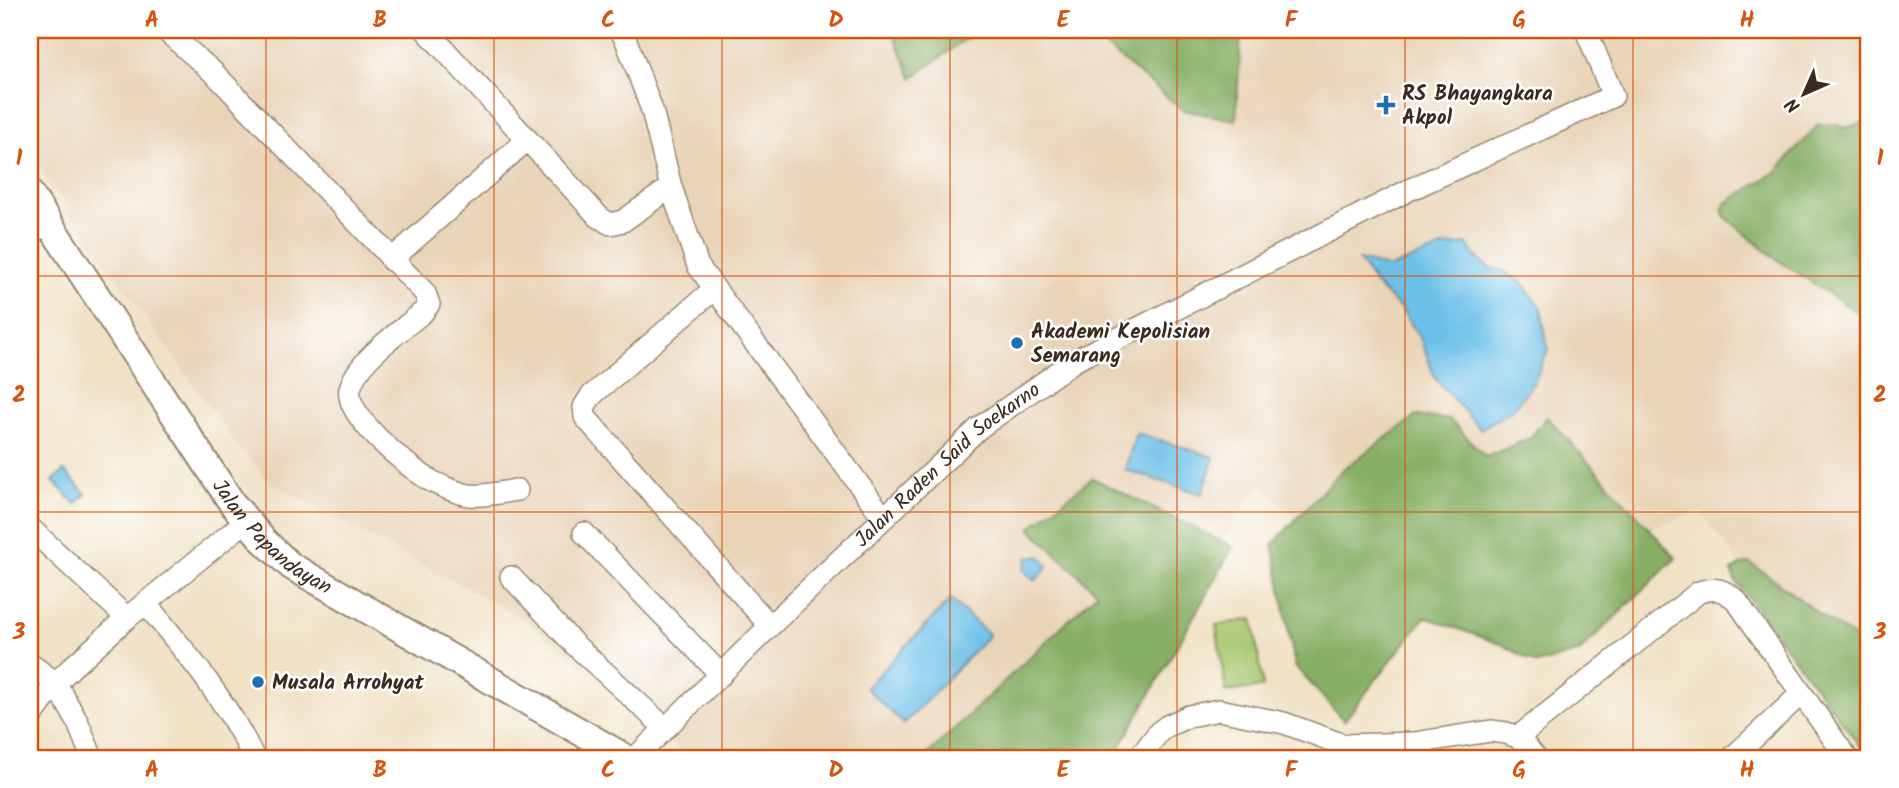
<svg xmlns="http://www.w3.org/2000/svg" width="1899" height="788" viewBox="0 0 1899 788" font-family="Kalam,sans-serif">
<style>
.built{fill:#e9d4b8}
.green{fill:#aacb73;stroke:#727a48;stroke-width:2}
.forest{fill:#87af65;stroke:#616c42;stroke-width:2}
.water{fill:#6cc0e8;stroke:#547583;stroke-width:2}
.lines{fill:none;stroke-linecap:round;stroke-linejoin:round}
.minor-casing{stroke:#968672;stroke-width:24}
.major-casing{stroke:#968672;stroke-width:30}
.minor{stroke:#fff;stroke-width:21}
.major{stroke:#fff;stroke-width:26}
.grid{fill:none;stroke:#d7540e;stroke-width:2;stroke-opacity:0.55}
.poi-dot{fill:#1f6fb2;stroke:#fff;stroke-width:2.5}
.labels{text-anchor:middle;stroke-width:5;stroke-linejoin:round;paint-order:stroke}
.poi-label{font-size:21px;font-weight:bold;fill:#3b2a1e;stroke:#fff;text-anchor:start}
.street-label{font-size:21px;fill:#3b2a1e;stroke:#fff}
.neatline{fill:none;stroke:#d7540e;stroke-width:2.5}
.grid-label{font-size:23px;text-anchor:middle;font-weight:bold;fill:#d7540e}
</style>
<rect width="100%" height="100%" fill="#fff"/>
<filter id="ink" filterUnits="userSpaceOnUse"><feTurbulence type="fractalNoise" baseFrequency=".0143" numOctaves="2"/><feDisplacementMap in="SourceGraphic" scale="14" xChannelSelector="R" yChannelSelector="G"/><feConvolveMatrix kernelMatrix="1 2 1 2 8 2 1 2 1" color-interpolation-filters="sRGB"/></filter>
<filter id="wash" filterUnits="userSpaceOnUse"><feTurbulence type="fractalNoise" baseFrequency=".00686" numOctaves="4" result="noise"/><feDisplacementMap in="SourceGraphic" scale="28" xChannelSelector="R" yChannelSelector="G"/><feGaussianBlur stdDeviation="1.57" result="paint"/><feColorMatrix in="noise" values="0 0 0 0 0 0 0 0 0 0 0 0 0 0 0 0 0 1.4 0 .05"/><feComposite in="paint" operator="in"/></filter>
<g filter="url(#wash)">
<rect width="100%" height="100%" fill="#f1e2c6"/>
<path class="built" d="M 30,30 L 1869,30 L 1869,735 L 1701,512 L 1600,543 L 1305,525 L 1260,486 L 1192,587 L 1095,758 L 687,758 L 654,722 L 522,618 L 270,483 L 235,443 L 30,156 Z"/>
<path class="green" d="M 1253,619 L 1263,687 L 1226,692 L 1216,625 Z"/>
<path class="forest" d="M 892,30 L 978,30 L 912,78 Z
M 1086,30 L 1241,30 L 1236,120 L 1183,110 Z
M 1869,121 L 1869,320 L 1776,259 L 1725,217 L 1722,210 L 1726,203 L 1776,172 L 1819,124 L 1837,124 L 1844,128 Z
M 1416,416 L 1450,420 L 1486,457 L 1530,438 L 1547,417 L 1676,558 L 1579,652 L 1537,664 L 1501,644 L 1425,617 L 1344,721 L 1295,666 L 1273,544 L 1342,470 Z
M 1092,478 L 1233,547 L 1114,758 L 924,758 L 1097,593 L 1030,528 Z
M 1750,563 C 1790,589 1826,624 1869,645 L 1869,758 L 1734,579 L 1732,571 L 1740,565 Z"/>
<path class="water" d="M 1466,244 L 1479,260 L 1490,268 L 1502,270 L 1520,281 L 1541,308 L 1548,350 L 1534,382 L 1512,410 L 1480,429 L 1435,378 L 1421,340 L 1402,310 L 1375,284 L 1359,260 L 1390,268 L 1443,247 Z
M 1136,433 L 1214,457 L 1202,494 L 1125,470 Z
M 64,471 L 86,494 L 76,504 L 53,481 Z
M 1040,556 L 1048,566 L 1035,581 L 1024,571 L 1027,558 Z
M 951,599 L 989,635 L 904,724 L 866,688 Z"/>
</g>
<g filter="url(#ink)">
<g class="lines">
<g class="minor-casing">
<g id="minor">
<path d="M 165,30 L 214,73 L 425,293 L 429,304 L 423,312 C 401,331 356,361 350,389 C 344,416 407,466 428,479 C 438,485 457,493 469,495 C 483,497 502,492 517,490"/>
<path d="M 426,30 L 599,217 L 610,224 L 623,221 L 671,187"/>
<path d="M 620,30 L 626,40 L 652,110 L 671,187 L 698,266 L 883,517"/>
<path d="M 30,233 L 50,223"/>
<path d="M 391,260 L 527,140"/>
<path d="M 714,289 L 591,396 L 584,407 L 585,417 L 770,626"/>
<path d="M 30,528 L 127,618"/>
<path d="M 584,533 L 721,675"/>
<path d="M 511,577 L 575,645 L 665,728"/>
<path d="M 146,604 C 187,653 226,700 254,758"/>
<path d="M 30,664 L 56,683 L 78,723 L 92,758"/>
<path d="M 30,718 L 56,683 L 71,668 L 127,618 L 246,521"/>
<path d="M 1518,737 L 1699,592 C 1715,587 1723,589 1736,600 L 1847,758"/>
<path id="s1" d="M 635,758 L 770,626 L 979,428 L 1074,361 L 1409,190 L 1613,96 L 1586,30"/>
<path d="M 1139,758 L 1159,732 L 1167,726 L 1189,716 L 1219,710 L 1284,723 L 1344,745 L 1414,743 L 1491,731 L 1506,733 L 1518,737 L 1536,758"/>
<path d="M 1732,758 L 1801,694"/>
</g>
</g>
<g class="major-casing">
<g id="major">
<path id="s2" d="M 30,194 L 232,503 L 264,541 L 291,566 L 626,758"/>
</g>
</g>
<use href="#minor" class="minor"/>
<use href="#major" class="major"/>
</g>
</g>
<path class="grid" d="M 266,30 L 266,758M 494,30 L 494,758M 722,30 L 722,758M 950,30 L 950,758M 1177,30 L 1177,758M 1405,30 L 1405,758M 1633,30 L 1633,758M 30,276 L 1869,276M 30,512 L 1869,512"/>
<g class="poi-dot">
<path d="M1382.5 94.5h7v7h7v7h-7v7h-7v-7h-7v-7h7z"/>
<circle cx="1017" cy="343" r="7"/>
<circle cx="258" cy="682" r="7"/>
</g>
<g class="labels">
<g class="poi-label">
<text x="1402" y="100">RS Bhayangkara<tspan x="1402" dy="24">Akpol</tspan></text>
<text x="1031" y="338">Akademi Kepolisian<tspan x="1031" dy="24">Semarang</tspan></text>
<text x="272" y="689">Musala Arrohyat</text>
</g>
<g class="street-label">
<text dy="7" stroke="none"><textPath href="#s1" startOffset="429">Jalan Raden Said Soekarno</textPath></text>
<text dy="7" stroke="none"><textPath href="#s2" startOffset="422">Jalan Papandayan</textPath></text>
</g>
</g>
<rect width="1899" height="788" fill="none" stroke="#fff" stroke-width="77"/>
<g transform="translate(1804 94) rotate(225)" stroke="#ffffff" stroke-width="5" paint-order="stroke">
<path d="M0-5L12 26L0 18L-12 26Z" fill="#3b2a1e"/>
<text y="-10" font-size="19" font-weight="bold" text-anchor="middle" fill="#3b2a1e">N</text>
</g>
<rect x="38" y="38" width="1822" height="712" class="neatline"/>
<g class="grid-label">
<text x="152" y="27">A</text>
<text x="380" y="27">B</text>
<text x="608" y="27">C</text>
<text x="836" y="27">D</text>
<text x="1063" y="27">E</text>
<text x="1291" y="27">F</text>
<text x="1519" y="27">G</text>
<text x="1747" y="27">H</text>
<text x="19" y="165">1</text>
<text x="1880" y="165">1</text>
<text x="19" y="402">2</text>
<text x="1880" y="402">2</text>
<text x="19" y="639">3</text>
<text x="1880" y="639">3</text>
<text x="152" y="777">A</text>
<text x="380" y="777">B</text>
<text x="608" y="777">C</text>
<text x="836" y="777">D</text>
<text x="1063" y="777">E</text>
<text x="1291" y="777">F</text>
<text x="1519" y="777">G</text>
<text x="1747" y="777">H</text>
</g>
</svg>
